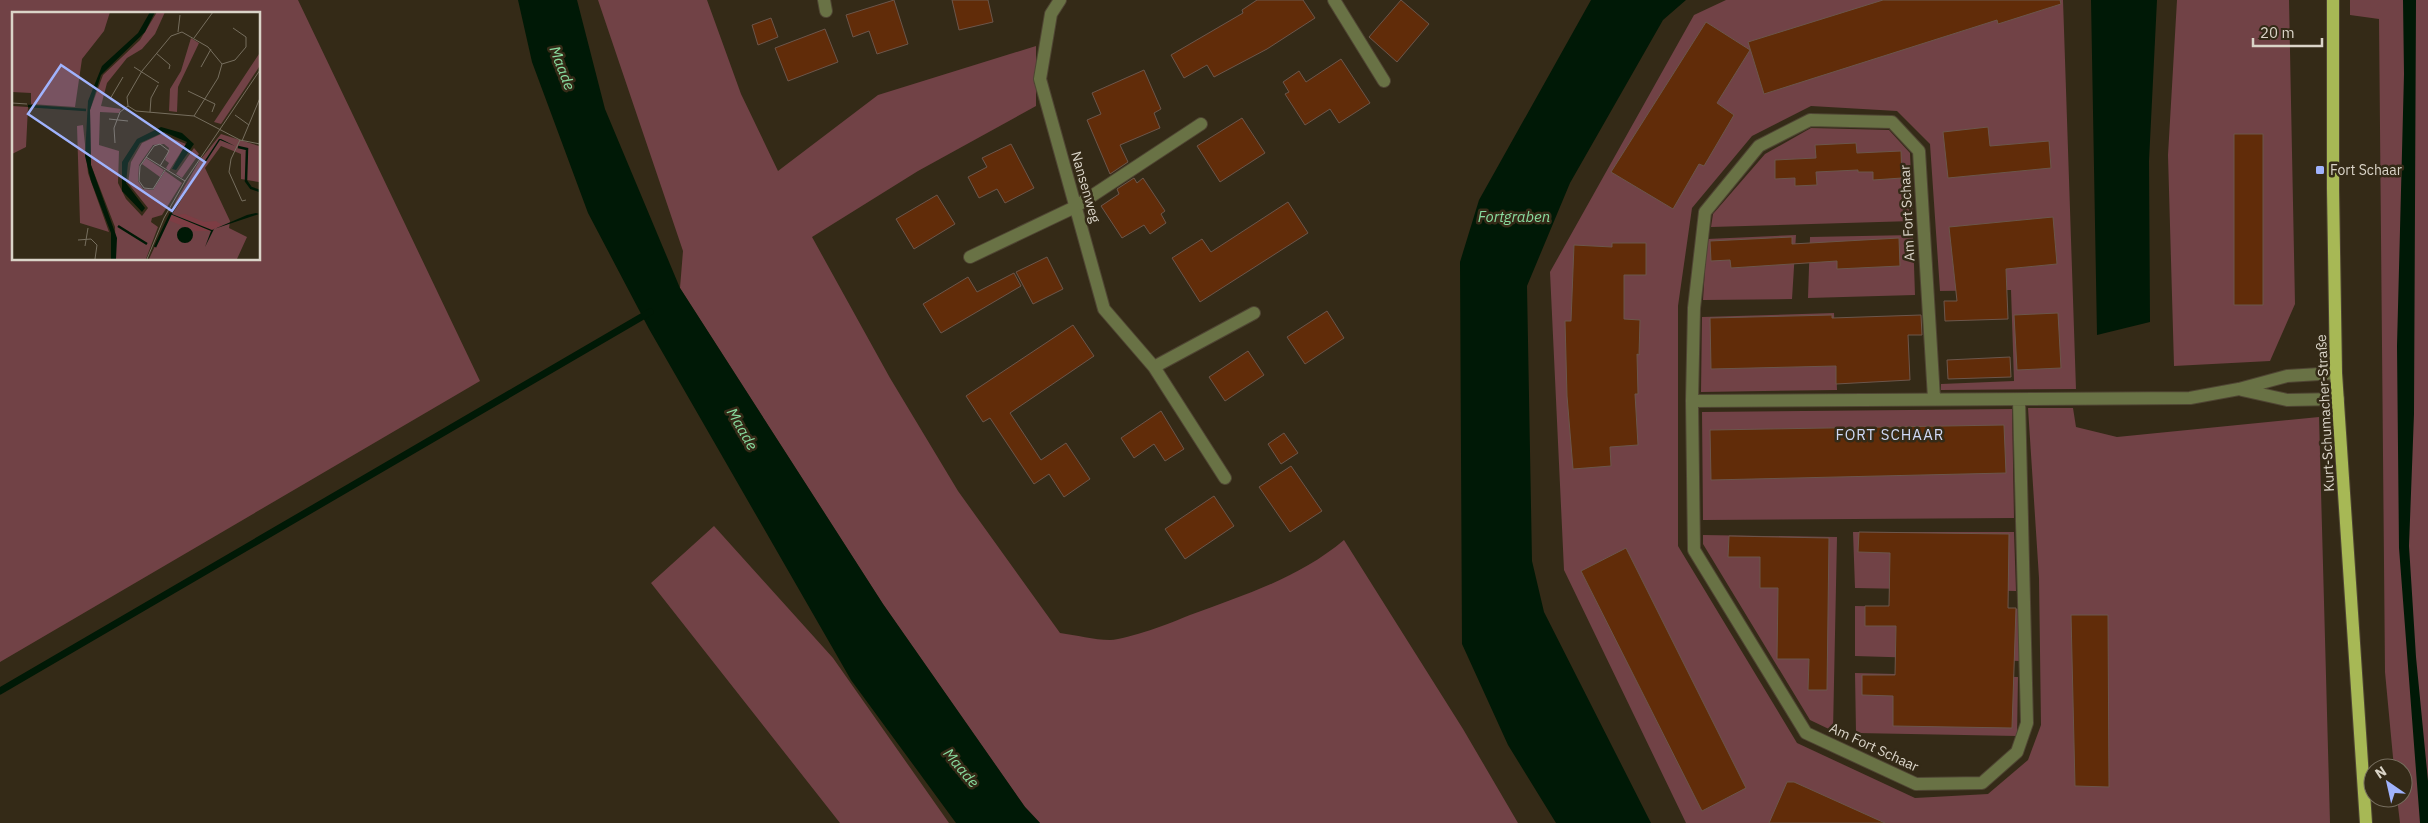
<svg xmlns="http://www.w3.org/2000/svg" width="2428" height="823" viewBox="0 0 2428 823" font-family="'IBM Plex Sans',sans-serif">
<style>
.green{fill:#714246;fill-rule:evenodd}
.water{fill:#001906}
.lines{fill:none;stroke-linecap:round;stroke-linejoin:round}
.stream{stroke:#001906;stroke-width:7}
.building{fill:#612c09;stroke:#6c564b}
.minor-casing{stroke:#4f4533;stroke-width:14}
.major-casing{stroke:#4f4533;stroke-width:14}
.minor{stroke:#697245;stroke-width:12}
.major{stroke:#a7b855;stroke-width:12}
.poi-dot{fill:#a0b3fd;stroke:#342a17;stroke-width:2}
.labels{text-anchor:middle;stroke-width:5;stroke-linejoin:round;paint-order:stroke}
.poi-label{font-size:14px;fill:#dad4c8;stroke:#342a17;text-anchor:start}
.street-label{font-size:14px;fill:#dad4c8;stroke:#342a17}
.water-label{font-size:15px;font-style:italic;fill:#89dc9f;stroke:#342a17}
.neighbourhood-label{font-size:15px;letter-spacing:1px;fill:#d0d9f5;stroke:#342a17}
.inset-river{fill:none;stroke:#001906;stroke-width:2.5}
.inset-road{fill:none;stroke:#766e5e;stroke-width:1}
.view{fill:#a0b3fd;fill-opacity:0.15;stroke:#a0b3fd;stroke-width:2.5}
.inset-edge{fill:none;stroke:#dad4c8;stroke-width:2.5}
</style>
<rect width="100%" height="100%" fill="#342a17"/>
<path class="green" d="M 0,0 L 298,0 L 480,381 L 0,662 ZM 14,14 L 259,14 L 259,259 L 14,259 Z
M 598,0 L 707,0 L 741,94 L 778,171 L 878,95 L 1036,46 L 1036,106 L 918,171 L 812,237 L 890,378 L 958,491 L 1060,633 C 1076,635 1094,640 1110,640 C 1129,639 1171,623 1190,615 C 1244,595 1299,578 1344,540 L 1463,729 L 1518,823 L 1040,823 L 1025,807 L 883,604 L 680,288 L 683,251 Z
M 1726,0 L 2063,0 L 2076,389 L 1941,390 L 1941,384 L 2014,381 L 2011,290 L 1940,291 L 1930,144 L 1897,111 L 1811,106 L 1752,136 L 1692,208 L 1678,306 L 1678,546 L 1797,743 L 1915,798 L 1988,794 L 2028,760 L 2041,725 L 2039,578 L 2028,408 L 2073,408 L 2076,427 L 2117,437 L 2319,417 L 2330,823 L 1686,823 L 1564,570 L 1550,272 L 1694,15 Z
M 2177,0 L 2289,0 L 2295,304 L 2270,361 L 2174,366 L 2168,155 Z
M 2350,0 L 2428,0 L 2428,823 L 2400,823 L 2397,798 L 2403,798 L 2403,768 L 2394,768 L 2385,672 L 2379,19 L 2350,15 Z
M 1811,128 L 1889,130 L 1910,153 L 1913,221 L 1711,227 L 1713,214 L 1765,154 Z
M 1796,235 L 1792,299 L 1703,300 L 1707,239 Z
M 1913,235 L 1915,295 L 1808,298 L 1810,237 Z
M 1834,313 L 1837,390 L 1701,392 L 1702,317 Z
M 2012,409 L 2014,518 L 1703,520 L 1702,412 Z
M 714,526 L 833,658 L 949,823 L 840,823 L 651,583 Z
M 1853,532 L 2014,532 L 2016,591 L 1855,588 Z
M 1703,535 L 1837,537 L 1833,731 L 1810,720 L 1703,544 Z
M 1855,606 L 2020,609 L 2020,661 L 1855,656 Z
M 1855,673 L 2018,677 L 2017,736 L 1856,733 Z"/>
<path class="water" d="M 518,0 L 577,0 L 605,109 L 680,288 L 883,604 L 1025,807 L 1040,823 L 956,823 L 851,680 L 649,329 L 588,213 L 532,62 Z
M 1591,0 L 1686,0 L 1663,20 L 1570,183 L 1527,286 L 1532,561 L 1544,612 L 1651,823 L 1556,823 L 1508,745 L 1462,644 L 1460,262 L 1479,200 Z
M 2091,0 L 2157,0 L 2149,161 L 2150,322 L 2097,335 Z
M 2403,0 L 2416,0 L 2414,414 L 2409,546 L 2416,657 L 2428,781 L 2428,823 L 2420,823 L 2399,548 L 2397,346 L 2404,74 Z"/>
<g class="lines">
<path class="stream" d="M 0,691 L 650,312"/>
</g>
<path class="building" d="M 894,0 L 908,44 L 877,54 L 869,31 L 853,37 L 846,15 Z
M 952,0 L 988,0 L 993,22 L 959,30 Z
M 1257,0 L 1303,0 L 1315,18 L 1267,49 L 1214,77 L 1207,65 L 1184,78 L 1171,55 L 1243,13 L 1242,10 Z
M 1401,0 L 1429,24 L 1397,62 L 1369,37 Z
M 1883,0 L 2060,0 L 2061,4 L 1998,24 L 1997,20 L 1764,94 L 1748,42 Z
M 771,18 L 778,37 L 758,45 L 752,25 Z
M 1706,22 L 1750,50 L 1717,103 L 1734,115 L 1704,166 L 1699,164 L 1673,209 L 1611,172 Z
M 825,29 L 838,62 L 788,81 L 775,48 Z
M 1341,59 L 1370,103 L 1339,123 L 1330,109 L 1305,125 L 1285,94 L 1289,92 L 1283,82 L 1299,71 L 1306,82 Z
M 1144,70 L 1161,109 L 1154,113 L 1160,128 L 1120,145 L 1128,162 L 1110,174 L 1087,120 L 1101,114 L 1092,93 Z
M 1242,118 L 1265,153 L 1220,182 L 1197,146 Z
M 1988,127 L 1990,146 L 2049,141 L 2051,168 L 1948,178 L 1943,132 Z
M 2234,134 L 2263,134 L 2263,305 L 2234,305 Z
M 1856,143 L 1857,153 L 1901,151 L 1902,178 L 1873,180 L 1873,172 L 1858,172 L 1858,170 L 1816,172 L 1817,185 L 1795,186 L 1795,178 L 1775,179 L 1775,160 L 1816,158 L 1815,145 Z
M 1011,144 L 1034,188 L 1005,203 L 997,189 L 979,198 L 968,177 L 987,167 L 982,158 Z
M 1134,178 L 1137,183 L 1143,178 L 1165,211 L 1161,214 L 1166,223 L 1150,234 L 1144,225 L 1122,238 L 1101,206 L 1119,194 L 1117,189 Z
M 937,195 L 955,224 L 914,249 L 896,219 Z
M 1288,202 L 1308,233 L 1200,302 L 1172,258 L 1202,239 L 1211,252 Z
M 2053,217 L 2057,264 L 2006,269 L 2008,319 L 1945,321 L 1944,301 L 1957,301 L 1949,227 Z
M 1792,237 L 1792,244 L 1899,238 L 1900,266 L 1837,269 L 1837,261 L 1731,268 L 1730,260 L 1711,261 L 1710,241 Z
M 1612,243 L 1646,243 L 1646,275 L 1624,275 L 1624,319 L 1640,320 L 1639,355 L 1637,354 L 1638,394 L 1635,394 L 1638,445 L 1610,447 L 1611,466 L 1573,469 L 1567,396 L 1565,321 L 1571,321 L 1574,245 L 1612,247 Z
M 1047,257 L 1063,289 L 1033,304 L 1016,272 Z
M 1014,273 L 1021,286 L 941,333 L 923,304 L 968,277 L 977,292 Z
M 1327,311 L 1344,338 L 1305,364 L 1287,337 Z
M 2058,313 L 2061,368 L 2017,370 L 2014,315 Z
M 1832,315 L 1832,318 L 1921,315 L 1922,335 L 1908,335 L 1910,380 L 1836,384 L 1836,366 L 1711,369 L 1710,318 Z
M 1073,325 L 1094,356 L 1010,413 L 1041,460 L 1066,443 L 1090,479 L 1064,497 L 1049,474 L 1034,484 L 990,418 L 983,422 L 966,396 Z
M 1248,351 L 1264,375 L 1225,401 L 1209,377 Z
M 2010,357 L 2011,377 L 1948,379 L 1947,360 Z
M 1161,411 L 1184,449 L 1165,461 L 1154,444 L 1134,458 L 1121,438 Z
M 2004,425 L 2006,473 L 1711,480 L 1710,430 Z
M 1284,433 L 1298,453 L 1281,464 L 1268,444 Z
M 1291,466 L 1322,511 L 1290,532 L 1259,487 Z
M 1214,496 L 1234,526 L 1185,559 L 1165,529 Z
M 1859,532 L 2009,534 L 2008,608 L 2016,608 L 2012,728 L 1893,726 L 1893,696 L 1862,695 L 1862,675 L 1895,675 L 1896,626 L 1865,626 L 1865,606 L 1889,606 L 1890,553 L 1858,552 Z
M 1729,536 L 1829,538 L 1827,690 L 1808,690 L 1809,659 L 1777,659 L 1778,588 L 1760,588 L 1760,557 L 1728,557 Z
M 1626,548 L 1746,788 L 1702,811 L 1581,571 Z
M 2071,615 L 2108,615 L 2109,787 L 2075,786 Z
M 1787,782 L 1794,782 L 1885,823 L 1769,823 Z"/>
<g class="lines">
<g class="minor-casing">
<path id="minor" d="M 824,0 L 826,11
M 1060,0 L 1051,14 L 1040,79 L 1104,309 L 1154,367 L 1225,478
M 1334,0 L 1384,81
M 970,257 L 1075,207 L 1201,124
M 1154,367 L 1254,313
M 2242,390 L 2287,400 L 2338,399
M 1934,398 L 1919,151 L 1892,122 L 1810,120 L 1759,146 L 1705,212 L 1694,308 L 1692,401 L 1694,550 L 1806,733 L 1916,784 L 1982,783 L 2017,752 L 2027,723 L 2019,400
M 1692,401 L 2190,398 L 2239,389 L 2287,376 L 2336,373"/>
</g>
<g class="major-casing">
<path id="major" d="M 2333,0 L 2333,189 L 2336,373 L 2366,823"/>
</g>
<use href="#minor" class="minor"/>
<use href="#major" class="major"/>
</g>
<rect class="poi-dot" x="2315" y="165" width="10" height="10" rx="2.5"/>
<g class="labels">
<g class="poi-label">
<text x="2330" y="175">Fort Schaar</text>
</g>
<g class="street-label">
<text transform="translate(1086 187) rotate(74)" y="5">Nansenweg</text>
<text transform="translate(1907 213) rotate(-93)" y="5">Am Fort Schaar</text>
<text transform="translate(2325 413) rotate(-93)" y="5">Kurt-Schumacher-Straße</text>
<text transform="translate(1874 747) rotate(25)" y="5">Am Fort Schaar</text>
</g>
<g class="water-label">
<text transform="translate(562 68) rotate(69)" y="5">Maade</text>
<text x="1514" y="222">Fortgraben</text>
<text transform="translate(742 429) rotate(60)" y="5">Maade</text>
<text transform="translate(961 768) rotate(50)" y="5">Maade</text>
</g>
<g class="neighbourhood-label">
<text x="1890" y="440">FORT SCHAAR</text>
</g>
</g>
<g transform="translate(12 12)">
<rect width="248" height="248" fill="#342a17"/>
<path d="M 0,0 L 98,0 L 92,19 L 70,47 L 63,95 L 19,92 L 19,81 L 0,80 ZM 145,0 L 153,0 L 143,22 L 130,37 L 115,46 L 95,71 L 89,94 L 109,97 L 107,101 L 88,100 L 87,133 L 107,139 L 106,171 L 114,187 L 130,204 L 136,196 L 116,171 L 119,150 L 130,131 L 149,122 L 174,132 L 157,159 L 154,156 L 157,151 L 153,148 L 157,136 L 152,132 L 141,133 L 127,153 L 126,169 L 131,177 L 141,178 L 153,159 L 170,171 L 150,203 L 140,206 L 139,210 L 146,215 L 134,247 L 104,247 L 103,215 L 79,153 L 78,98 L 91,63 L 128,28 ZM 179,26 L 187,31 L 166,75 L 165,100 L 157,99 L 158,77 L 169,59 ZM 247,42 L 247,55 L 234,75 L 209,112 L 202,110 ZM 0,94 L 16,95 L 14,135 L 0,142 ZM 71,113 L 76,161 L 97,220 L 68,211 L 65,114 ZM 209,122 L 247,134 L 247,170 L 229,167 L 229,142 L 209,134 L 193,156 L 218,209 L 217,216 L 235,225 L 225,247 L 137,247 L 164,189 L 188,148 ZM 182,136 L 187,142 L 170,166 L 164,162 ZM 134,146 L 152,158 L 148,165 L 130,152 Z" fill="#714246"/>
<path d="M 173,202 L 192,210 L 204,209 L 210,213 L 200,218 L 164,203 ZM 159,203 L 176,209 L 199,219 L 183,219 L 156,208 Z" fill="#7d3d44"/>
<path d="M 138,0 L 143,0 L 133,20 L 89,63 L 78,98 L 79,153 L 105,226 L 104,247 L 99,247 L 99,221 L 79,169 L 73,144 L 76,89 L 90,54 L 126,21 ZM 149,115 L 170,121 L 182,132 L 164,158 L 160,157 L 175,130 L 152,120 L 128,131 L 116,151 L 114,171 L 133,196 L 130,200 L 110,179 L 110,150 L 125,127 ZM 207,127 L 209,127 L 223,134 L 208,128 L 160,202 L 200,218 L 235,203 L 244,201 L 247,202 L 202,217 L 193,235 L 199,219 L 158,202 ZM165 223a8 8 0 1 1 16 0a8 8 0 1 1-16 0Z" fill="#001906"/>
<path class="inset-river" d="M 16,94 L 74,98M 226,135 L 235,137 L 234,169 L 239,176 L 248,179M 106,214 L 135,232M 143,235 L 159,201"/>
<path class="inset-road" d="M 166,20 L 168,3M 182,26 L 201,0M 144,41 L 158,53 L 157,57M 210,52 L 223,48 L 234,35 L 234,25 L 221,16M 122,55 L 147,71M 189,55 L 199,37M 176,79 L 203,92 L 200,100M 98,87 L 111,65M 0,91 L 15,92M 116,94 L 115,85 L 130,59 L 159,24 L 170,20 L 196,35 L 210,52 L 206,66 L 182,104M 116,94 L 124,99 L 182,104 L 228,128 L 248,132M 138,100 L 139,86 L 146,73M 223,103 L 237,113M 97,107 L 116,109M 228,128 L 219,147 L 217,160 L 230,189 L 234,188M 230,129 L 248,86M 103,131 L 102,116 L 108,100 L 116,94M 134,145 L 173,169M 148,154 L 157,139 L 148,132 L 142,134 L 128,154 L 127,169 L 132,176 L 141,177 L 153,158M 66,228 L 79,227 L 85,233 L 83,247M 73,234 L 76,216M 135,247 L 152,206 L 173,169 L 248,58"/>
<path class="view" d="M 49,53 L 193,150 L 160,199 L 16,102 Z"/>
<rect width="248" height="248" class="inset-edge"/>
</g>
<g transform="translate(2388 783) rotate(326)"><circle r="24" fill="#342a17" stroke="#766e5e"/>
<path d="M0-4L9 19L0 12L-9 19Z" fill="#a0b3fd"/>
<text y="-8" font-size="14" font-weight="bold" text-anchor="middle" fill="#dad4c8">N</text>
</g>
<path d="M2253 38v8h69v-8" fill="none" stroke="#dad4c8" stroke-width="2.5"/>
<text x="2260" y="38" font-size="15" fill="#dad4c8" stroke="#342a17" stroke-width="4" paint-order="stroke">20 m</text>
</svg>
